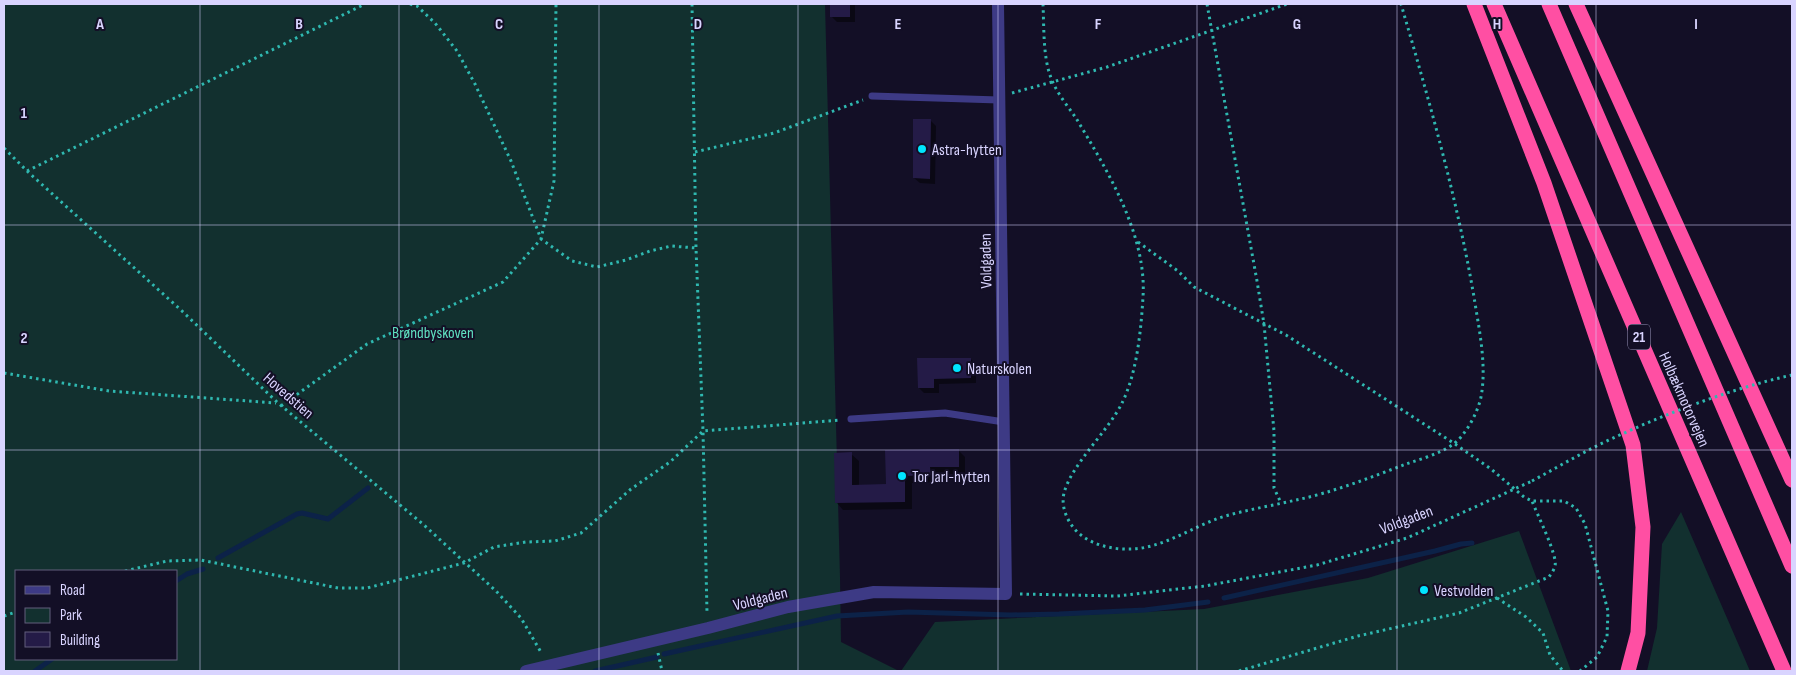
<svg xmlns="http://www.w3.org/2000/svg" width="1796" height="675" viewBox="0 0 1796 675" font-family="'Sofia Sans Condensed',sans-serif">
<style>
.green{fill:#12302f;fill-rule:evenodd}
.shadow{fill:#0007}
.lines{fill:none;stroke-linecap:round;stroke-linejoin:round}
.stream{stroke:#0c2248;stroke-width:5}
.building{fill:#241b47}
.path{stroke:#2fb8b0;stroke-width:3;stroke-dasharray:2.5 4;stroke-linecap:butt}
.service{stroke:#3d3a85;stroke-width:7}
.minor{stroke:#3d3a85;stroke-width:12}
.motorway{stroke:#ff4fa3;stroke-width:15}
.path-bridge{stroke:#2fb8b0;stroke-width:3;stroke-dasharray:2.5 4;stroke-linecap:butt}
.grid{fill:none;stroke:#d9d4ff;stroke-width:1;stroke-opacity:0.55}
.poi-dot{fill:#00e5ff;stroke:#130f26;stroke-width:2}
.labels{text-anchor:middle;stroke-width:4;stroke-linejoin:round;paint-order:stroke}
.shield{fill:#130f26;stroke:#9e99be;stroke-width:1}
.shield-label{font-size:15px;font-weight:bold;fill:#d9d4ff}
.poi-label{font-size:16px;fill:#d9d4ff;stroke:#130f26;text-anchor:start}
.street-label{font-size:16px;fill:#d9d4ff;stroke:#130f26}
.park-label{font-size:16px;fill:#5fe0c0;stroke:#130f26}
.grid-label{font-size:16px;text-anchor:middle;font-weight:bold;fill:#d9d4ff;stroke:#130f26;stroke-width:4;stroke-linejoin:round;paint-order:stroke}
</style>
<rect width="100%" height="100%" fill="#130f26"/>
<path class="green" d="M 4,4 L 825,4 L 840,577 L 841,642 L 899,671 L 4,671 ZM 16,571 L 176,571 L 176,659 L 16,659 Z
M 1681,512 L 1750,671 L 1647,671 L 1657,628 L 1662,544 Z
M 1519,531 L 1571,671 L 901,671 L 935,622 L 1204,609 L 1368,578 Z"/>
<path class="shadow" d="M 832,4 L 855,4 L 855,22 L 837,22 L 832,17 Z
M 930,120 L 936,126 L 935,184 L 920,183 L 914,178 Z
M 971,359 L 976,365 L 976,383 L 939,384 L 939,393 L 924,393 L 919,388 L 919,360 Z
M 958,450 L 965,457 L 965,474 L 937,474 L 937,482 L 912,483 L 912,509 L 843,510 L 836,502 L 851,454 L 859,461 L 859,486 L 887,485 L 887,451 Z"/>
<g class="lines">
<path class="stream" d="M 218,558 L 297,514 L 302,513 L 328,519 L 368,488
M 176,581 L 187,574 L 203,569
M 1224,598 L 1435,551 L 1461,544 L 1472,543
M 664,654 L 837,616 L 908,612 L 1011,615 L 1059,614 L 1145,610 L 1208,602
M 35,671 L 52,659
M 595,671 L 657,657"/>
</g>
<path class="building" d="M 830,4 L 850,4 L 850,17 L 830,17 Z
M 913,119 L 931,119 L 930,179 L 913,178 Z
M 917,358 L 971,358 L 971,378 L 934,379 L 934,388 L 918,388 Z
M 959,449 L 959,467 L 930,467 L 931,475 L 905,476 L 905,502 L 835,503 L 834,453 L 852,452 L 852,485 L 886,484 L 885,450 Z"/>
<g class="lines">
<path class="path" d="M 410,4 L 417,6 L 435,23 L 457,51 L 475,84 L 511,161 L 541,239 L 572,261 L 597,267 L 626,260 L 650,251 L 671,246 L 696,248
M 692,4 L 696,248 L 703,431 L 707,613
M 1043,4 C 1044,26 1043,55 1050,75 C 1055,91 1067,105 1076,118 C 1107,170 1147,235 1143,297 C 1141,330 1137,373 1122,403 C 1109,430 1071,465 1064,493 C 1061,505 1066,518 1073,527 C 1086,544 1111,550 1132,549 C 1162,548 1191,528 1219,518 C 1244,510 1271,506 1296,500 C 1331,493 1372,477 1406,464 C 1421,459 1439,454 1452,445 C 1465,437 1478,412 1481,397 C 1487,365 1479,329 1474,297 C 1457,198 1429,100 1401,4
M 1207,4 L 1257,281 L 1264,324 L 1274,431 L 1274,488 L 1281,503
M 1012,93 L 1107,67 L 1287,4
M 4,148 L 27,171 L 182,311 L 278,403 L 424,525 L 496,591 L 521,618 L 542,654
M 695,152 L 774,133 L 863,100
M 27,171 L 365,4
M 1138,242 L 1178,271 L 1194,287 L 1286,335 L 1455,444 L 1491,469 L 1524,497 L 1532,501 L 1564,501 L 1576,508 L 1585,524 L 1608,611 L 1607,637 L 1597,657 L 1580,671
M 4,373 L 109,391 L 276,403
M 281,406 L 367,344 L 503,282 L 541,239 L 554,181 L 556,4
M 125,571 L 167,561 L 201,560 L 338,588 L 367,588 L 464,563 L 494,547 L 526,542 L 555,541 L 581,533 L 631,489 L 670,462 L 703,431 L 841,420
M 1020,594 L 1117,596 L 1205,586 L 1317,565 L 1407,538 L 1532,481
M 1497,598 L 1526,617 L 1543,633 L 1550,655 L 1563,671
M 4,616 L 16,612
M 658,653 L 662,671
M 1239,671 L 1358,636 L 1459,613 L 1549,577 C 1551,574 1554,570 1555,566 C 1558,556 1537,514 1532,501"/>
<path class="service" d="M 872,96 L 999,100
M 851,419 L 945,413 L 1004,422"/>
<path class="minor" d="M 526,671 L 708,628 L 788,607 L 874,592 L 1006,594 L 998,4"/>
<path class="motorway" d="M 1474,4 L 1544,183 L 1633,445 L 1643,527 L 1638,633 L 1628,671
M 1494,4 L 1784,671
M 1549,4 L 1792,566
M 1576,4 L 1792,480"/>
<path class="path-bridge" d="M 1532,481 C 1558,467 1583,452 1609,440 C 1667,413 1730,389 1792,375"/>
</g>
<path class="grid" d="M 200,4 L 200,671M 399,4 L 399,671M 599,4 L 599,671M 798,4 L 798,671M 998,4 L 998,671M 1197,4 L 1197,671M 1397,4 L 1397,671M 1596,4 L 1596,671M 4,225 L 1792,225M 4,450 L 1792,450"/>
<g class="poi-dot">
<circle cx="922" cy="149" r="5"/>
<circle cx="957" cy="368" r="5"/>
<circle cx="902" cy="476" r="5"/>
<circle cx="1424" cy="590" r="5"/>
</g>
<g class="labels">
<rect class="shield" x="1628" y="324.5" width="22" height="25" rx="4"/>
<g class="shield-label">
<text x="1639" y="342">21</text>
</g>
<g class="poi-label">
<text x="932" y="155">Astra-hytten</text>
<text x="967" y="374">Naturskolen</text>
<text x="912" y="482">Tor Jarl-hytten</text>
<text x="1434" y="596">Vestvolden</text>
</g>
<g class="street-label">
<text transform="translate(985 261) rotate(-91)" y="6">Voldgaden</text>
<text transform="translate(289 395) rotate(41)" y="6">Hovedstien</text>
<text transform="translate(1685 399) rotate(66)" y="6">Holbækmotorvejen</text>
<text transform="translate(1406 519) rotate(-21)" y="6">Voldgaden</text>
<text transform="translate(760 598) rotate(-14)" y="6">Voldgaden</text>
</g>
<g class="park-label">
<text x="433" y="338">Brøndbyskoven</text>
</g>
</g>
<g class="grid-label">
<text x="100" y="29">A</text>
<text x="299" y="29">B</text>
<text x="499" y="29">C</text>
<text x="698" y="29">D</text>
<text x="898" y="29">E</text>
<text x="1098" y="29">F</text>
<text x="1297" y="29">G</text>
<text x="1497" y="29">H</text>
<text x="1696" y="29">I</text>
<text x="24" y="118">1</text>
<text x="24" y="343">2</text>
</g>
<rect width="1796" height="675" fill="none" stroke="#d9d4ff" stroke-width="10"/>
<rect x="15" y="570" width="162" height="90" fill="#130f26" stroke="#625e7d"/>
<rect x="25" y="586" width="25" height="8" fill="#3d3a85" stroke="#625e7d"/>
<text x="60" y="595" font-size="15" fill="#d9d4ff">Road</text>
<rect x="25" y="608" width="25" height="15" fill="#12302f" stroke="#625e7d"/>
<text x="60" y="620" font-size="15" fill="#d9d4ff">Park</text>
<rect x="25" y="632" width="25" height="15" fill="#241b47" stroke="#625e7d"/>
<text x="60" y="645" font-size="15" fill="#d9d4ff">Building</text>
</svg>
